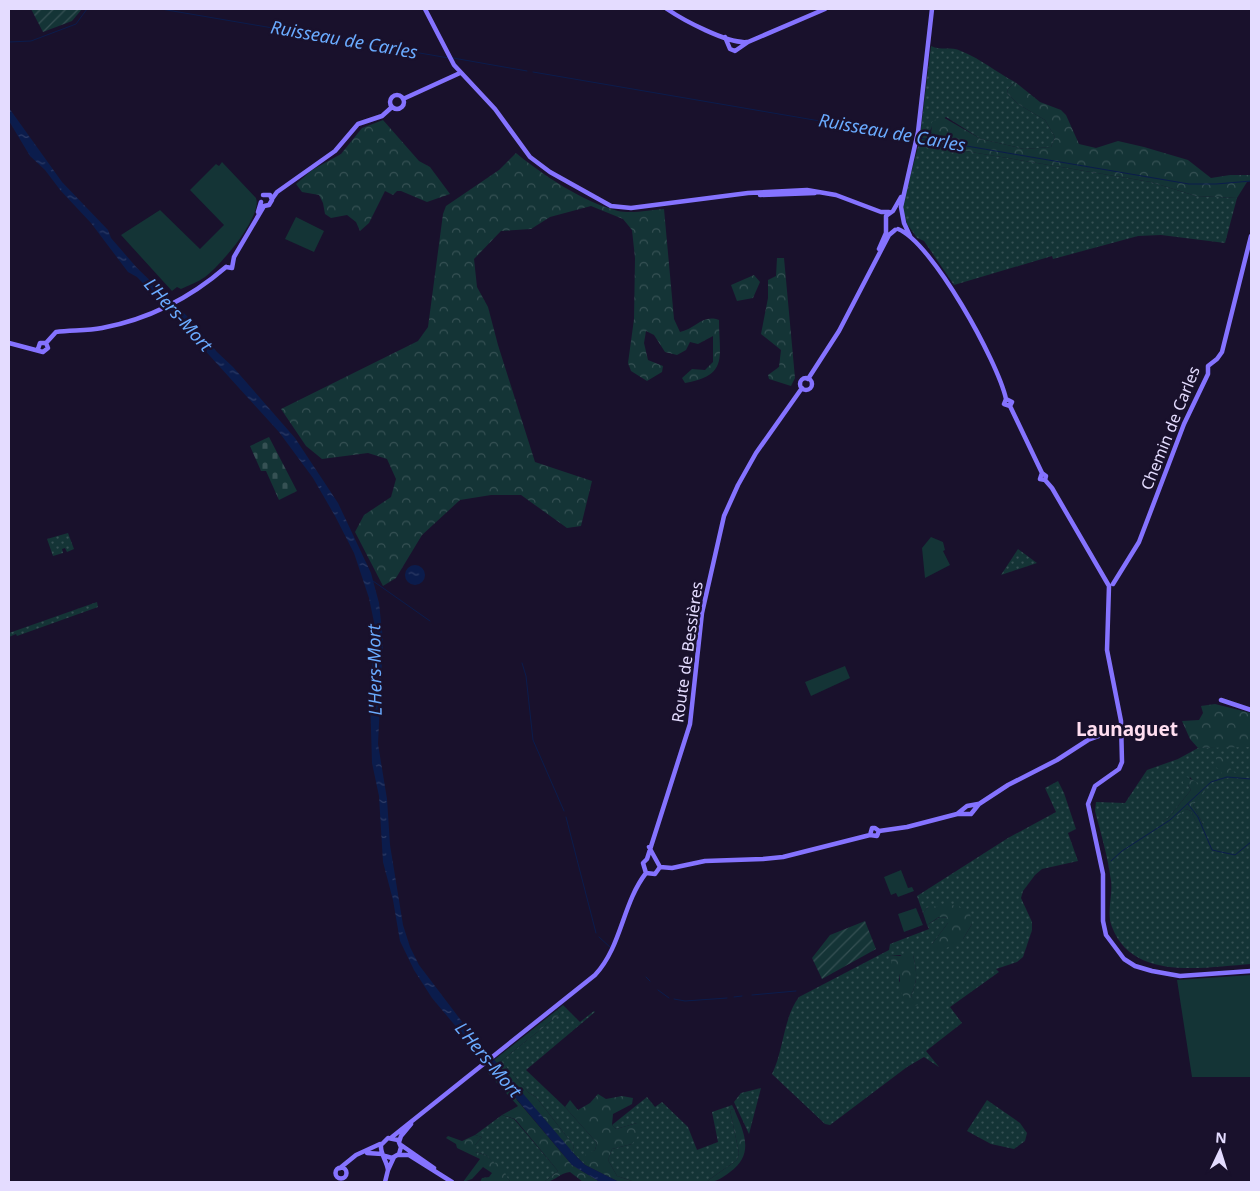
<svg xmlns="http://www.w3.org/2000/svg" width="1260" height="1191" viewBox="0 0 1260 1191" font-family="'Noto Sans',sans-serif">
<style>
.grass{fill:url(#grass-dots);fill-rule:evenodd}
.forest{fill:url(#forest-crowns)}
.cemetery{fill:url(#cemetery-stones)}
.garden{fill:url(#garden-furrows)}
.pitch{fill:#143436}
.water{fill:url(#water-ripples)}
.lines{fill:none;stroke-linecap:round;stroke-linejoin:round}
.stream{stroke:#0b1c4c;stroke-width:1}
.secondary{stroke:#8573ff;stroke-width:4.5}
.labels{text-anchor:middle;stroke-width:5;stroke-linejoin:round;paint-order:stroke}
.street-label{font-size:16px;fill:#e4dcff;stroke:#19112c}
.water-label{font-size:18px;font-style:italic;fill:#6aabff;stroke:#19112c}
.quarter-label{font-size:19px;font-weight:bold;fill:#ffdef0;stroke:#19112c}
</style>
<defs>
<pattern id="grass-dots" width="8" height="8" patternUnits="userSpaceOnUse" patternTransform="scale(1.25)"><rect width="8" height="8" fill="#143436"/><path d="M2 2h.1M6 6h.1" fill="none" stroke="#365154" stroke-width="1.8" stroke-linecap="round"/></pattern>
<pattern id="forest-crowns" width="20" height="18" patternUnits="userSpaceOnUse" patternTransform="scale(1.25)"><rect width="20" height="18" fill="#143436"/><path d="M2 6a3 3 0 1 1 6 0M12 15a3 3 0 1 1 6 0" fill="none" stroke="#365154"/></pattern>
<pattern id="cemetery-stones" width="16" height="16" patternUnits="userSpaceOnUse" patternTransform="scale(1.25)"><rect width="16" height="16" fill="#143436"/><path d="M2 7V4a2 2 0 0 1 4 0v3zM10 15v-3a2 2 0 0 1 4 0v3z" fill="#365154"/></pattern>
<pattern id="garden-furrows" width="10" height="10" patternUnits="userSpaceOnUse" patternTransform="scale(1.25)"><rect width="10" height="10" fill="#143436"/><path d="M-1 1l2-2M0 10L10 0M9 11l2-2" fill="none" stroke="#365154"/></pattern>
<pattern id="water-ripples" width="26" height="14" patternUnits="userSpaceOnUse" patternTransform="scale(1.25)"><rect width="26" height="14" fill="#0b1c4c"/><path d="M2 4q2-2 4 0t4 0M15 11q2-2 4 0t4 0" fill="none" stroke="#2e3c67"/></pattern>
</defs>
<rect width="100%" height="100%" fill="#19112c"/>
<path class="grass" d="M 931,46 C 941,51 951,46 961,51 C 981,59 996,72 1015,82 L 1008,89 L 1007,93 L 1018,104 L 1045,120 L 1055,137 L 1051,147 L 1024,149 L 981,139 L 946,117 L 932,126 L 930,131 L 935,139 L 959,150 L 1151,182 L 1196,196 L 1237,198 L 1225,243 L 1161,235 L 1138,236 L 1053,259 L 1052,256 L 954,285 L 924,241 L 917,238 L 907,224 L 902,207 L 919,143 Z
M 68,533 L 74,549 L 67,552 L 65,548 L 62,549 L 63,553 L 53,556 L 47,539 Z
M 1018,549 L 1037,563 L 1001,575 Z
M 97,602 L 98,607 L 17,636 L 16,634 L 9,637 L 9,633 Z
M 1216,747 L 1251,747 L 1251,964 C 1205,967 1133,982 1112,927 C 1106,913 1113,896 1111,881 C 1108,857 1101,834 1095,811 L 1096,802 L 1125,803 L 1147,770 L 1178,759 L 1198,748 ZM 1190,777 L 1195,783 L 1199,795 L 1193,805 L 1203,824 L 1200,829 L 1191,811 L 1186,809 L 1163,821 L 1169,817 L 1191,790 L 1188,785 Z
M 1058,781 L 1064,793 L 1076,829 L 1068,833 L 1078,861 L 1042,869 L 1035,875 L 1023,891 L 1021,898 L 1032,922 L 1032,930 L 1023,957 L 1017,962 L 996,969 L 999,972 L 950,1007 L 962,1023 L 926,1051 L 939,1067 L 924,1057 L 907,1067 L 830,1125 L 825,1124 L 772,1074 C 784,1050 783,1018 799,997 L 889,950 L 890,944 L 929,929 L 927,925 L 940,917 L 948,918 L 948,923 L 932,944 L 963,939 L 972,924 L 928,907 L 923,913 L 917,896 L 1008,838 L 1056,812 L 1045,788 ZM 890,955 L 913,955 C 917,972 918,980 911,996 L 917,1005 L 899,981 L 900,973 Z
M 563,1005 L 580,1022 L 594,1011 L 595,1012 L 526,1070 L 565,1107 L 597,1143 L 595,1150 L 586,1156 L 585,1165 L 572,1152 L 574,1146 L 536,1097 L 529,1093 L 501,1061 L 560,1014 L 557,1010 Z
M 761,1088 L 749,1134 L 734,1102 L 741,1093 Z
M 647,1097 L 655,1107 L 662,1102 L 688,1127 L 697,1150 L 718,1142 L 712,1112 L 732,1105 L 734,1109 L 730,1110 L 739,1153 L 737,1160 L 706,1182 L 635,1182 L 617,1176 L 608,1160 L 612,1149 L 632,1144 L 637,1123 L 616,1129 L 612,1125 Z
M 987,1100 L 1020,1123 L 1027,1133 L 1025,1141 L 1014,1149 L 991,1144 L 967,1131 Z
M 502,1115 L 514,1119 L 558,1171 L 544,1182 L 511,1182 L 486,1155 L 475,1152 L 475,1145 L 482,1137 L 475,1135 Z"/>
<path class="forest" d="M 1015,82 L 1040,102 L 1061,110 L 1066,115 L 1079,144 L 1096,148 L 1118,141 L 1144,147 L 1188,160 L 1211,178 L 1230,175 L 1251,175 L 1251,181 L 1247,182 L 1237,198 L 1196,196 L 1151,182 L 959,150 L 931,135 L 932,122 L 941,116 L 981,139 L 1024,149 L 1051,147 L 1055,137 L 1045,120 L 1018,104 L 1007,93 L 1008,89 Z
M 383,120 L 419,161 L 430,167 L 450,194 L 427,202 L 401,191 L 397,191 L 393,195 L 385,191 L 369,223 L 360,231 L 356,222 L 347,215 L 331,218 L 325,214 L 323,203 L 319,195 L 302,192 L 296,184 L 312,170 L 341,154 L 362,128 Z
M 516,153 C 543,175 583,202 618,211 C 632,214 650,210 664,209 L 674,319 L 680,332 C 696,329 702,314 719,320 C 719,357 729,375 685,383 L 682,378 L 692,369 L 705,370 L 713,362 L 713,336 L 698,344 L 690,342 L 686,350 L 677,355 L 665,352 L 654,335 L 646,331 L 644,343 L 648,360 L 663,366 L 662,372 L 647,381 L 631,371 L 628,363 L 634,319 L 635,258 L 632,230 L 623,219 L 591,206 L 550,217 L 531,229 L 501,231 L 474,259 L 477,287 L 488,307 L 498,345 L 535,462 L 592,481 L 581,526 L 567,528 L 521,495 L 491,495 L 460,500 L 422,535 L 396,578 L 383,586 L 355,532 L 364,515 L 391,497 L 396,479 L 387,459 L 368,453 L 322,459 L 306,446 L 281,409 L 418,341 L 428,327 L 443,214 L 446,206 L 499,170 Z
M 777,258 L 784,258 L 795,378 L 791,386 L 769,379 L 768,375 L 779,367 L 781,350 L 761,334 L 768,298 L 768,280 L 776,276 Z
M 754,275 L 760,282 L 753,298 L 737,301 L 731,285 Z
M 1215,704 L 1251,713 L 1251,747 L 1198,748 L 1190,739 L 1182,721 L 1199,720 L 1203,713 L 1201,706 Z
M 1216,754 L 1224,757 L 1232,771 L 1244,774 L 1246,777 L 1243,779 L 1231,777 L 1222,779 L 1222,773 L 1216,767 Z
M 1183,775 L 1202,785 L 1205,791 L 1193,805 L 1203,824 L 1200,830 L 1191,811 L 1186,809 L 1167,825 L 1163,821 L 1169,817 L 1191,790 L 1188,785 L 1183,783 Z
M 950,905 L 959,906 L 970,914 L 972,924 L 963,939 L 939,952 L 932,944 L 948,923 L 948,918 L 939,917 L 927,925 L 923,913 L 928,907 Z
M 907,952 L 913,955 C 917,972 918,980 911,996 L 918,1005 L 911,1007 L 900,991 L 900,974 L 892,965 L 890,955 L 900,956 Z
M 557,1010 L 560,1014 L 501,1061 L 529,1093 L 536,1097 L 574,1146 L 572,1152 L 494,1060 Z
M 488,1066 L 572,1165 L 600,1182 L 583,1182 L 570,1172 C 559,1173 555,1182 544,1182 L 558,1171 L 515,1119 L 502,1115 L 518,1106 L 487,1072 Z
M 598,1094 L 606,1099 L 622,1096 L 633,1098 L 632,1104 L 613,1114 L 612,1125 L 616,1129 L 637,1123 L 646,1125 L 632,1144 L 612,1149 L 608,1160 L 617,1176 L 635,1182 L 619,1182 L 585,1165 L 585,1155 L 595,1150 L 597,1143 L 565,1107 L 570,1100 L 578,1110 L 590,1103 Z
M 734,1109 C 744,1132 755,1154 730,1172 C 722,1178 717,1182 706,1182 L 737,1160 L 739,1153 L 730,1110 Z
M 475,1135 L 482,1137 L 475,1145 L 475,1152 L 486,1155 L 494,1163 L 499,1162 C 505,1166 504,1176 511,1182 L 480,1182 L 482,1178 L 489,1177 L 492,1173 L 483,1167 L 472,1179 L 463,1182 L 480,1159 L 457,1148 L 456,1144 L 446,1138 L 448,1136 L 462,1141 Z"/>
<path class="cemetery" d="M 269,437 L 297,491 L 279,500 L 266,471 L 261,471 L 250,446 Z"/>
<path class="garden" d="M 31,9 L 82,9 L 72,21 L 43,32 Z
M 865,921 L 876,949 L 822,979 L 812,958 L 830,935 Z"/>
<path class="pitch" d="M 222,162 L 256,198 C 263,216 220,266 205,277 C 198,282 189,285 181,289 L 177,287 L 172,291 L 121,235 L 160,210 L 200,249 L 224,225 L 190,190 L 216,164 L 219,166 Z
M 296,217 L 324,231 L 314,252 L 285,239 Z
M 931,537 L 943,542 L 945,550 L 943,551 L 950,565 L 925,578 L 922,548 Z
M 845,666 L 850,678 L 811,696 L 805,682 Z
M 901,870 L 908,888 L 912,887 L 914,891 L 898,897 L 896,893 L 891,895 L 884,877 Z
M 916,908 L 923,925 L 904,932 L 898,914 Z
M 1251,975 L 1251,1077 L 1192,1077 L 1177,980 Z"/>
<path class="water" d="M 9,108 L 62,182 L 108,230 L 111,238 L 137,268 L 189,318 L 217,352 L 233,367 L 295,438 L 338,503 L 371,573 L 379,603 L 383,640 L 378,744 L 387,799 L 390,845 L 403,925 L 410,947 L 419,965 L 463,1023 L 575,1155 L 585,1165 L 619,1182 L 600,1182 L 572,1165 L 432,998 L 414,970 L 400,941 L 393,900 L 383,862 L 379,796 L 372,763 L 370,695 L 375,627 L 369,598 L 354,553 L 335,516 L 313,478 L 279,432 L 161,302 L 137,277 L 128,272 L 91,223 L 61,191 L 45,170 L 30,156 L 9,121 Z
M405 575a10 10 0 1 1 20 0a10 10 0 1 1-20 0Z"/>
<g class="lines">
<path class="stream" d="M 161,9 L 449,58
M 9,42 L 31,41 L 76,24 L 87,9
M 453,58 L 527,71
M 533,72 L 1189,184 L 1216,184 L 1251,181
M 373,581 L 430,621
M 522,663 L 526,676 L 533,740 L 564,811
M 1188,804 L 1198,817 L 1212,850 L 1235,855 L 1251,842
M 566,817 L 596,933
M 1111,861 L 1122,851 L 1170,820 L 1211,782 L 1227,777 L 1251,779
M 599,937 L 611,948
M 646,977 L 650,981
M 658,990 L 669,998
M 752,995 L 796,991
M 734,997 L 742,996
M 674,999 L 685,1001 L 727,998"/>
<path class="secondary" d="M 425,9 L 454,65 L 495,109 L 530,157 L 550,172 L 611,206 L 631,208 L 748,193 L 807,190 L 836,195 L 881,212 L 889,212
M 667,9 C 683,20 728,44 747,42
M 725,37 L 730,49 L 735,51 L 748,42 L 825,9
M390 102a7 7 0 1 1 14 0a7 7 0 1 1-14 0Z
M 403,99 L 460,73
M 263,195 L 270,195 L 272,200 L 269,205 L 264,206
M 760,195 L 815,193
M 272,199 L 277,192 L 335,151 L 358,124 L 382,116 L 392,107
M 258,212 L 261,202
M 898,229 C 932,242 998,362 1006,399 L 1004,404 L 1010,406
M 910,236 L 904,223 L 901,207 L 918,132 L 932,9
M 879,249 L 886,233 L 886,216 L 893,211 L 901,197
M 226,267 L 232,268 L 234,257 L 264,206
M 9,343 L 43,352 L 48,348 L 46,343
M 46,343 L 56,332 C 71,330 87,331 102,328 C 150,319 189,299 226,267
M 38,349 L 40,343 L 46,343
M800 384a6 6 0 1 1 12 0a6 6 0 1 1-12 0Z
M 808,379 L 839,331 L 889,235 L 895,230
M 1006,399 L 1012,402 L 1010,406 L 1042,473 L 1046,476 L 1045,480
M 1042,473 L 1040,479 L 1045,480 L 1052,488 L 1109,586 L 1107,650 L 1121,721 L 1122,762 L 1119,769 L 1095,786 L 1088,804 L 1103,874 L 1103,921 L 1106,935 L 1124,959 L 1135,966 L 1152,971 L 1180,976 L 1251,971
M 1113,584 L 1139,542 L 1184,424 L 1208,374 L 1208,366 L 1217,359 L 1222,352 L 1251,236
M 1221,700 L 1251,710
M 957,814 L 967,806 L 978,804
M 879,831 L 907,827 L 957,814 L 971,814 L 979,804 L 1008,785 L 1057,760 L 1088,740 L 1121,728
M 870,835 L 872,828 L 875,828 L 879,831
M 870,835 L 877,836 L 879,831
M 649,847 L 660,867
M 660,867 L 672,868 L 705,861 L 763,859 L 783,857 L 870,835
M 646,873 L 643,863 L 647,859 L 690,724 L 702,613 L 724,516 L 738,485 L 756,453 L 802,388
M 646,873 L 655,874 L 660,867
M 392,1137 L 595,975 C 622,946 622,904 646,873
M 399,1142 L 401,1136 L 411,1124
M 401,1145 L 434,1168
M 367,1153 L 382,1154
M 398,1155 L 409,1155 L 452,1182
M 385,1156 L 392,1158 L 399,1154 L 401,1147 L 398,1140 L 388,1138 L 381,1145 C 380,1154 387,1161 388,1170
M335.5 1173a5.5 5.5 0 1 1 11 0a5.5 5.5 0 1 1-11 0Z
M 340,1168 L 356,1155 L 380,1144
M 385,1182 L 388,1170 L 394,1157"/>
</g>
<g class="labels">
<g class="street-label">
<text transform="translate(1170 428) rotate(-68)" y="6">Chemin de Carles</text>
<text transform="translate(687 652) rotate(-82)" y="6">Route de Bessières</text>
</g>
<g class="water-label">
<text transform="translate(344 40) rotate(10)" y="6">Ruisseau de Carles</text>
<text transform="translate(892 133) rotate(10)" y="6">Ruisseau de Carles</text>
<text transform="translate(178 315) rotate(48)" y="6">L'Hers-Mort</text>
<text transform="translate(375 670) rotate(-91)" y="6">L'Hers-Mort</text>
<text transform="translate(488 1060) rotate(50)" y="6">L'Hers-Mort</text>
</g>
<g class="quarter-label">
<text x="1127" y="736">Launaguet</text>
</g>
</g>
<rect width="1260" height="1191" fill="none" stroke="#e4dcff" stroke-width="20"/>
<g transform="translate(1220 1151) rotate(4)" stroke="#19112c" stroke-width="4" paint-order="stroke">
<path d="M0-4L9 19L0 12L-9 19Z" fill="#e4dcff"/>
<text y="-8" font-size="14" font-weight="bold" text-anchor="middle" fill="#e4dcff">N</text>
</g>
</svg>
